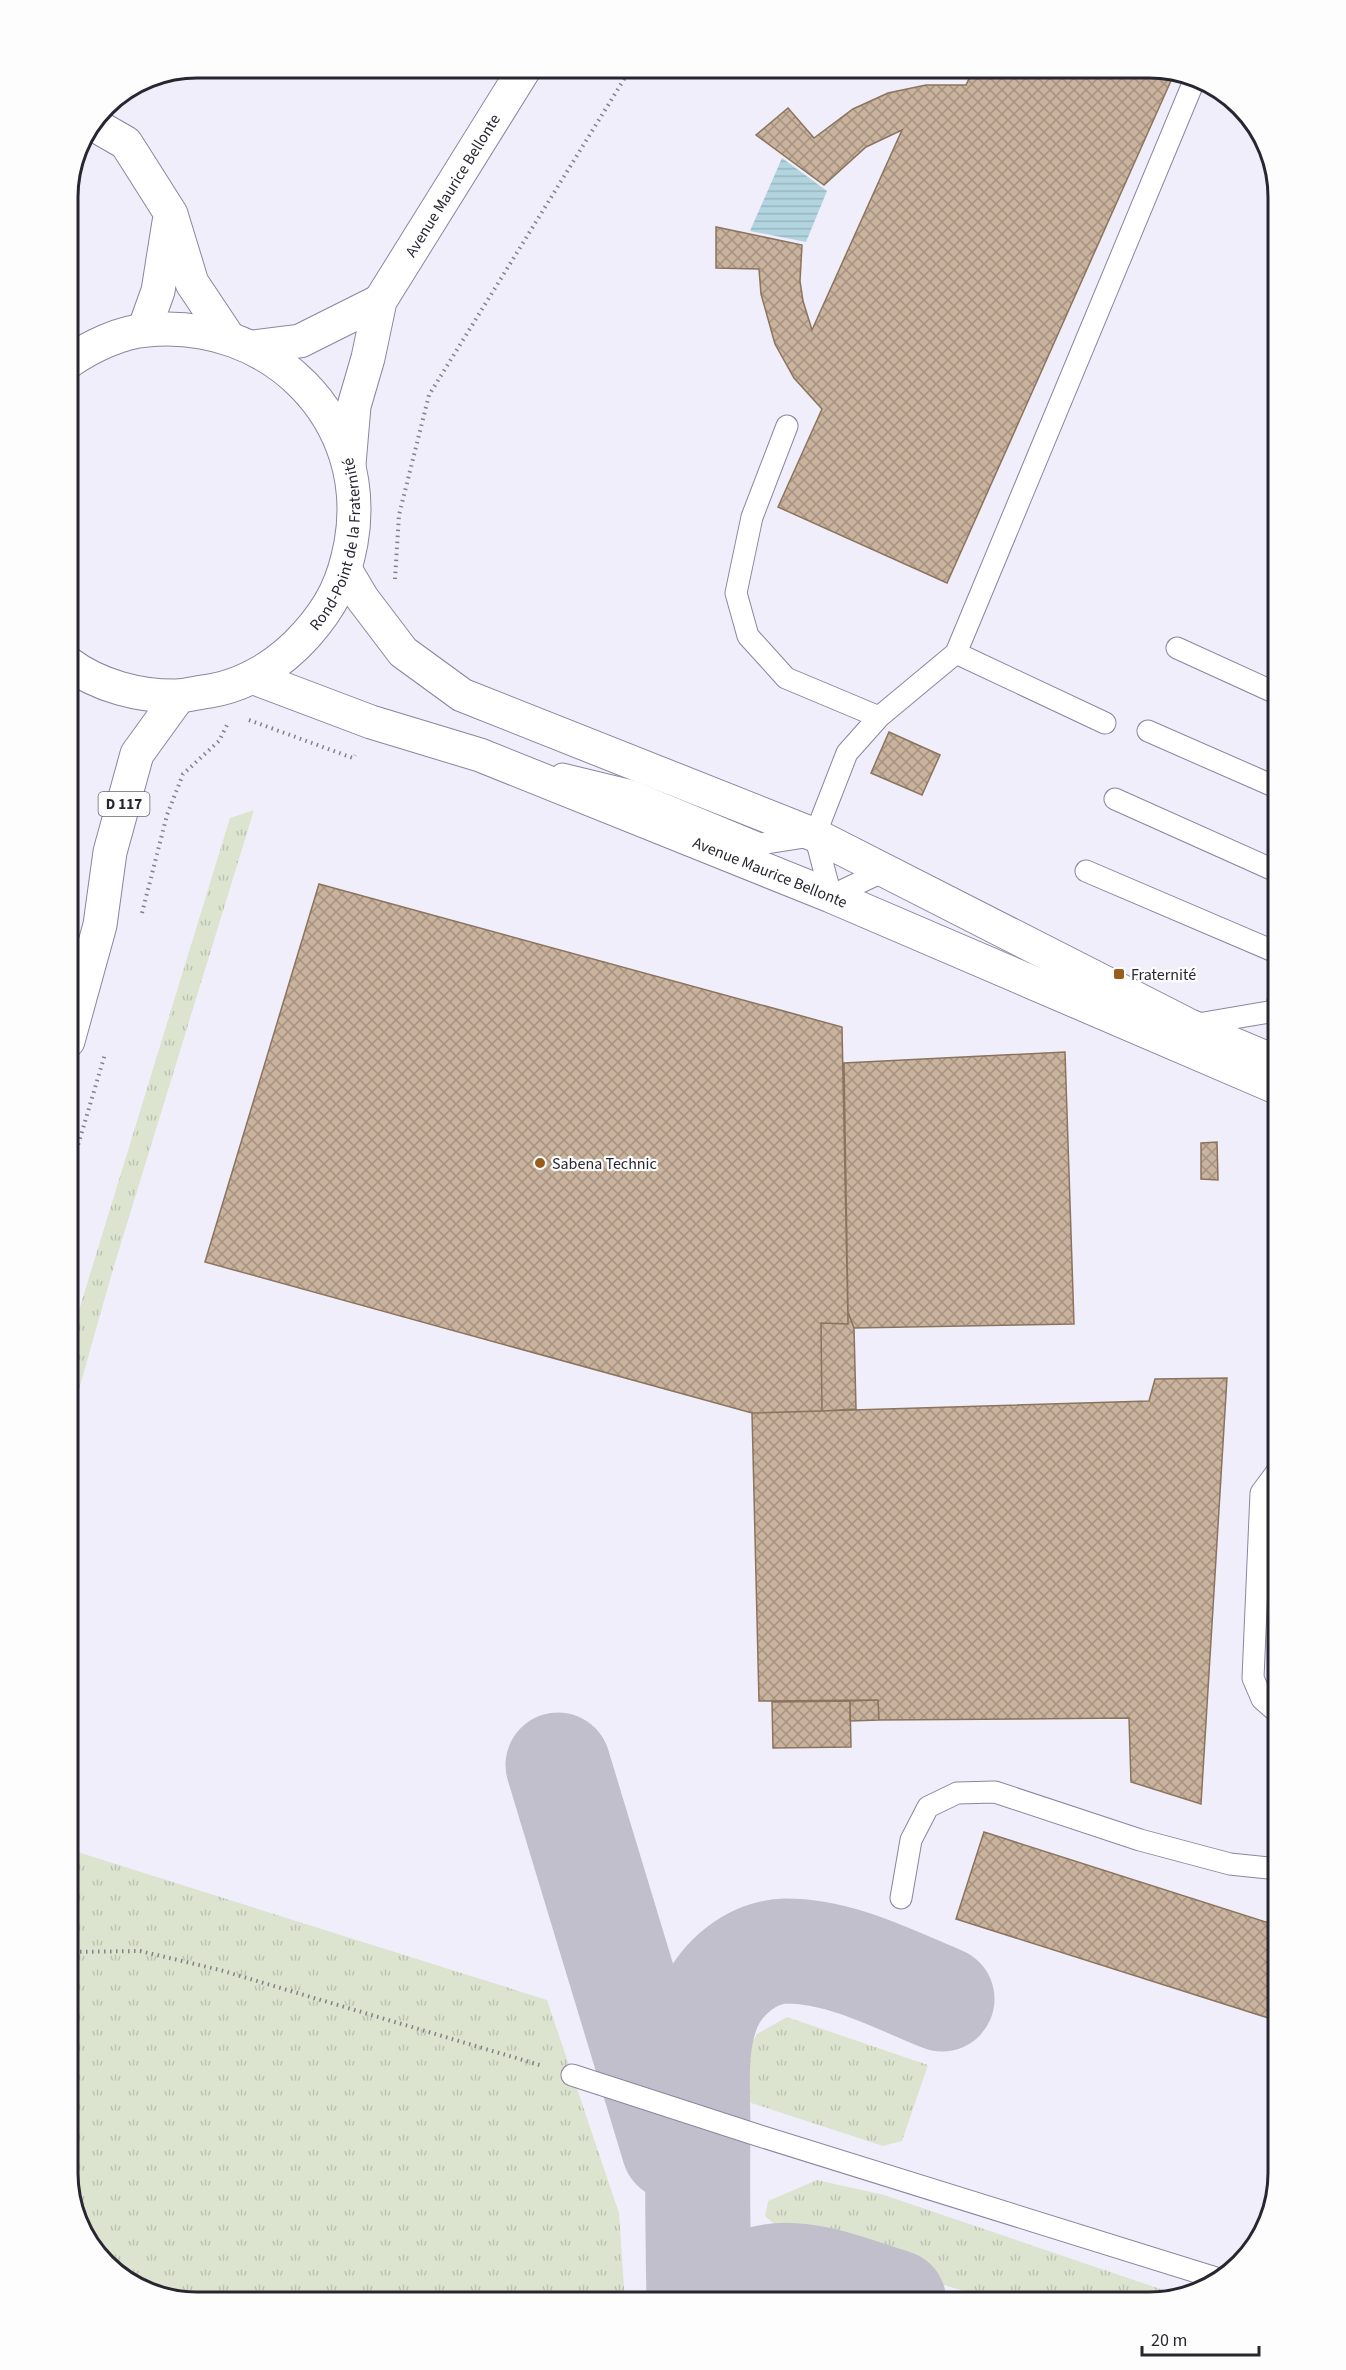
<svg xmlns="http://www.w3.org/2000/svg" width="1346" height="2370" viewBox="0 0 1346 2370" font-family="'Source Sans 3',sans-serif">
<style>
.grass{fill:url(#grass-tufts)}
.water{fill:url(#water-rules)}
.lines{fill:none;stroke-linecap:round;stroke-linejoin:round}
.taxiway{stroke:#c2bfcc;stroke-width:105}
.building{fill:url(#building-cross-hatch);stroke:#8b745d;stroke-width:1.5}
.lane-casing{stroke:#8c84a1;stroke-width:23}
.street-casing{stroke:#8c84a1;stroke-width:35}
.secondary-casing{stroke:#8c84a1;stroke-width:35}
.primary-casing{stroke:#8c84a1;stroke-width:35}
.path{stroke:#84818d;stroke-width:4;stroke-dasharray:1.5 4.5;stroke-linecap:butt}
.lane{stroke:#fff;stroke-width:21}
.street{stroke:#fff;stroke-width:33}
.secondary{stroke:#fff;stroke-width:33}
.primary{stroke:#fff;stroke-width:33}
.poi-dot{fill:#985c1d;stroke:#fdfdfd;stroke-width:2}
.labels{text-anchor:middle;stroke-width:4.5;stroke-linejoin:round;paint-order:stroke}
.shield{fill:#fdfdfd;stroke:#69666e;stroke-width:1.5}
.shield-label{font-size:15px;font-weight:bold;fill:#292631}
.street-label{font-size:16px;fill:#292631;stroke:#fdfdfd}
.poi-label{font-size:16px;fill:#292631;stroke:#fdfdfd;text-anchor:start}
.rim{fill:none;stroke:#292631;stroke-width:3}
</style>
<defs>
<pattern id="grass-tufts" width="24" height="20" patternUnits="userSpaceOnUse" patternTransform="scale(1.5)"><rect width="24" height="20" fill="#dce4cf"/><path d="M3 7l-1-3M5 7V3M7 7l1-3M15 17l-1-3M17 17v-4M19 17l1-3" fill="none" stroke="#bdc3b2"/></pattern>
<pattern id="water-rules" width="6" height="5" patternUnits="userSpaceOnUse" patternTransform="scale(1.5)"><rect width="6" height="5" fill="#b1d4df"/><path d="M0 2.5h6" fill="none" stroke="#98b6c0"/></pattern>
<pattern id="building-cross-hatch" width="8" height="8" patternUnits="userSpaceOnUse" patternTransform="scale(1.5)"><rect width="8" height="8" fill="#cab39d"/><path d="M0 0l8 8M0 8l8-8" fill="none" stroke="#a49181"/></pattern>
</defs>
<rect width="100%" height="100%" fill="#f1eefb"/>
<path class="grass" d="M 254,810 L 114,1266 L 68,1428 L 68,1346 L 230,818 Z
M 68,1849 L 547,2000 L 619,2213 L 625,2302 L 189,2302 L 125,2280 L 77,2223 L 68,2173 Z
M 787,2017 L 928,2065 L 902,2141 L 883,2146 L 751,2103 L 744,2087 L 742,2061 L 757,2034 Z
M 817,2180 L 884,2195 L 1181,2296 L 1149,2302 L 999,2302 L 790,2237 L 765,2216 L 768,2201 Z"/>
<path class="water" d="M 782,158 L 827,191 L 806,242 L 750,231 Z"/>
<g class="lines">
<path class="taxiway" d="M 558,1765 L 674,2148
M 699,2302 C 698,2245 697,2187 698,2129 C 698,2089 693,2045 709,2007 C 722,1977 752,1952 786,1951 C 841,1951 893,1979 942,1999
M 725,2302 C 770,2251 841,2286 894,2302"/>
</g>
<path class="building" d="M 974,68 L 1158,68 L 1174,74 L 947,583 L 778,507 L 822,409 L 794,378 L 775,344 L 761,294 L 759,269 L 716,268 L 716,227 L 802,245 L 800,281 L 803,301 L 812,330 L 902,130 L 866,147 L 824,185 L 756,135 L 788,108 L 814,138 L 853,109 L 888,93 L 926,85 L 966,85 Z
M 889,732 L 940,755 L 922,795 L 871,773 Z
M 319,884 L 842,1027 L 848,1324 L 821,1323 L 822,1411 L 752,1413 L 205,1262 Z
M 1065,1052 L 1074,1324 L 854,1328 L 848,1312 L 844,1063 Z
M 1217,1142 L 1218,1180 L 1201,1179 L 1201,1143 Z
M 848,1312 L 854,1328 L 856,1409 L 822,1411 L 821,1323 L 848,1324 Z
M 1227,1378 L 1201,1804 L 1131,1782 L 1129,1718 L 879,1720 L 878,1700 L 759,1701 L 752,1413 L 1149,1401 L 1155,1379 Z
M 878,1700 L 879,1720 L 850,1721 L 850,1701 Z
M 850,1701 L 851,1747 L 773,1748 L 772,1702 Z
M 984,1832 L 1278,1926 L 1278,2021 L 956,1919 Z"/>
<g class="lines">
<g class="lane-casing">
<path id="lane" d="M 787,426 L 752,517 L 736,593 L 748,636 L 786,678 L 879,717
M 1177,648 L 1278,694
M 956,653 L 1105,723
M 1148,731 L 1278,788
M 562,774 L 632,791 L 760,844 L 811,836
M 1115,799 L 1278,872
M 886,870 L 831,896 L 815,835 L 847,753 L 879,717 L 956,653 L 1194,81
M 1086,871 L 1278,953
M 1192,1025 L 1275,1011 L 1278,1001
M 1258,1582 L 1278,1588
M 1278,1713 L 1262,1699 L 1253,1678 L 1261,1493 L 1278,1470
M 901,1898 L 911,1840 L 928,1807 L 957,1793 L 995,1792 L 1140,1840 L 1230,1864 L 1278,1869
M 572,2075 L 760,2136 L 1216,2278"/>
</g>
<g class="street-casing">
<path id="street" d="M 93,124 L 126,143 L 171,214 L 192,283 L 228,337
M 144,330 L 158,291 L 169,222"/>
</g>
<g class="secondary-casing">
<g id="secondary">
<path d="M 254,347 L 300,341 L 380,301"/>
<path id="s1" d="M 349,464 L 354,406 L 368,358 L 380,301 L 525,68"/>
<path d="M 346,571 L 362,598 L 403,652 L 462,695 L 815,835 L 1190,1026 L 1278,1063"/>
<path id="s2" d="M 252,677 L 371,722 L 480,755 L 831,896 L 1278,1088"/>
</g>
</g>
<g class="primary-casing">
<g id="primary">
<path id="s3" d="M 68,663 C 98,686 141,697 179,696 C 189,695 200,692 210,691 C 247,685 281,663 306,635 C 332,606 344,581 351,543 C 373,418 270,318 147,330 C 120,332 90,347 68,362"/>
<path d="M 68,1041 L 100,925 L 110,852 L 137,754 L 179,696"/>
</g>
</g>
<path class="path" d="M 395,579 L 399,515 L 429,395 L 631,68
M 249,720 L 353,758 L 355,755
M 142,913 L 167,815 L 183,774 L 219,741 L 227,725
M 68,1179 L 105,1054
M 68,1952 L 140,1951 L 220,1970 L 543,2066"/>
<use href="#lane" class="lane"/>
<use href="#street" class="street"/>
<use href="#secondary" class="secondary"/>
<use href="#primary" class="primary"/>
</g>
<g class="poi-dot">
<rect x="1113" y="968" width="12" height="12" rx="3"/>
<circle cx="540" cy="1163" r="6"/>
</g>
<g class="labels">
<rect class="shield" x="98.5" y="792" width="51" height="24" rx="4.5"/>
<g class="shield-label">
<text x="124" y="809">D 117</text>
</g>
<g class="street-label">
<text dy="6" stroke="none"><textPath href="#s1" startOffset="303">Avenue Maurice Bellonte</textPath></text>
<text dy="6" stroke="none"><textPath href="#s3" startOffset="362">Rond-Point de la Fraternité</textPath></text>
<text dy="6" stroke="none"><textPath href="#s2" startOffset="554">Avenue Maurice Bellonte</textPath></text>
</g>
<g class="poi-label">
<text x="1131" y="980">Fraternité</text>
<text x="552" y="1169">Sabena Technic</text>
</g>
</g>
<path d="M0 0H1346V2370H0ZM197 78H1149A119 119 0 0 1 1268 197V2173A119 119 0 0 1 1149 2292H197A119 119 0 0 1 78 2173V197A119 119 0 0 1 197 78Z" fill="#fdfdfd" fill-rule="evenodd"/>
<path class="rim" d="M197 78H1149A119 119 0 0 1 1268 197V2173A119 119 0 0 1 1149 2292H197A119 119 0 0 1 78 2173V197A119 119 0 0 1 197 78Z"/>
<path d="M1142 2346v9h117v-9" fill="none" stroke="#292631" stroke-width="3"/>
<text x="1151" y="2346" font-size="18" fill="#292631" stroke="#fdfdfd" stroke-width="4.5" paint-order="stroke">20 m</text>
</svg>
